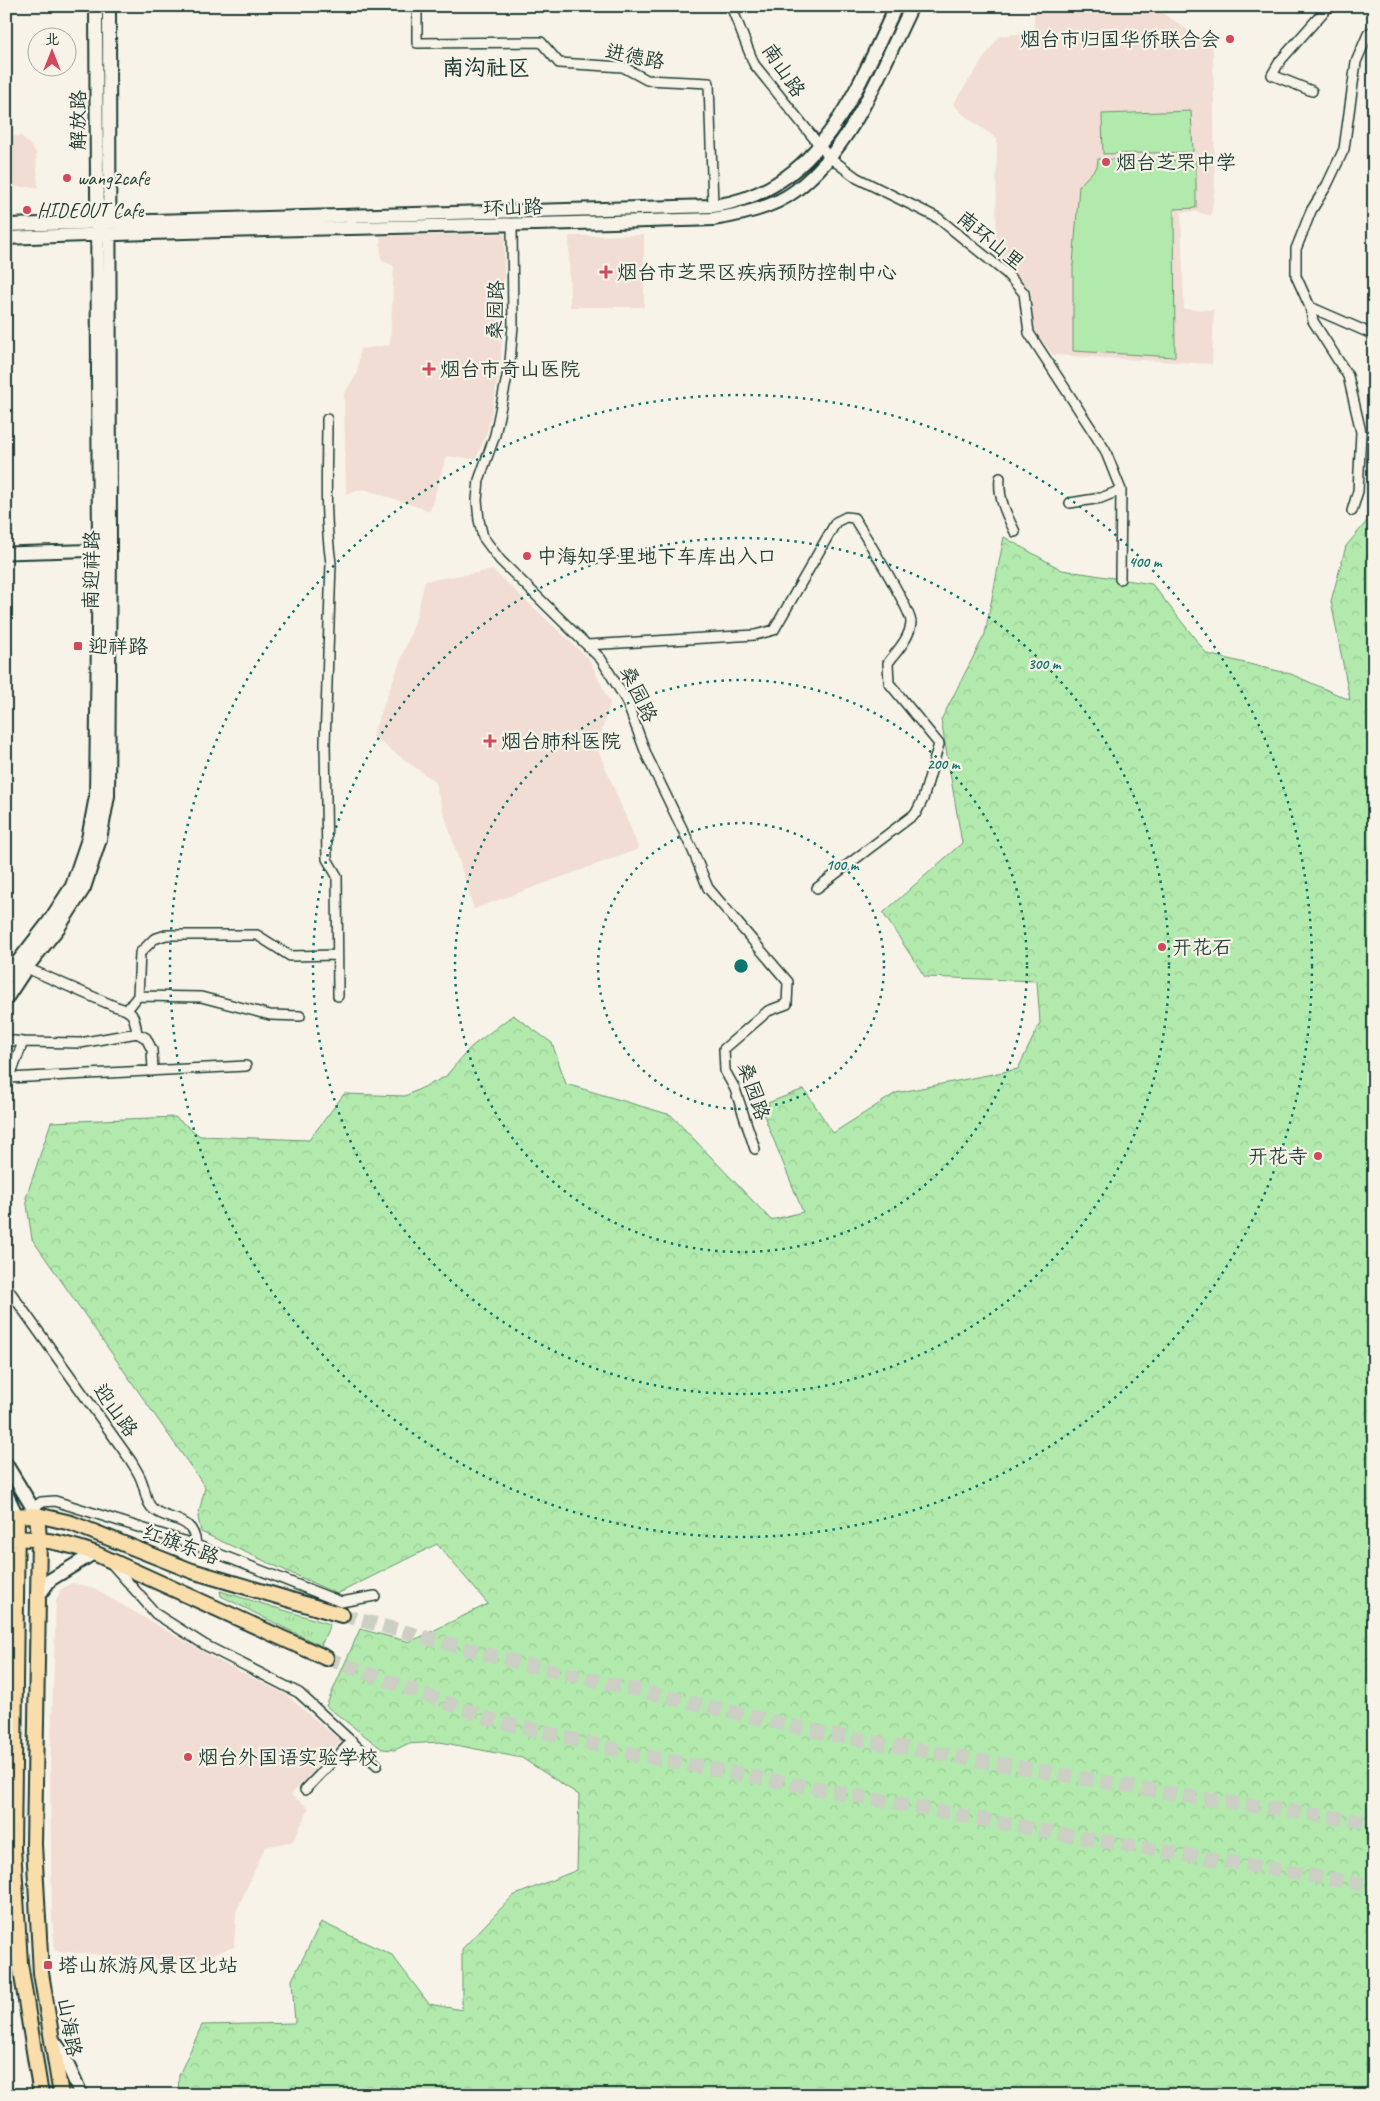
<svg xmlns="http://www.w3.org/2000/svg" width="1380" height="2101" viewBox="0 0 1380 2101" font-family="Caveat,'LXGW WenKai TC',sans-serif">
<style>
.built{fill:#f1ddd3}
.grass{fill:url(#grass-tufts);stroke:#689470}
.forest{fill:url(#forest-crowns);stroke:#689470}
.garden{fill:#b2eaad;stroke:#689470}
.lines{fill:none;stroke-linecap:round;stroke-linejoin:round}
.primary-tunnel{stroke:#cccfc4;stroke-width:14;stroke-dasharray:14 7;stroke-linecap:butt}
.minor-casing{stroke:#1f3d34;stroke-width:12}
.tertiary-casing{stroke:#1f3d34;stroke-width:15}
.secondary-casing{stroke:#1f3d34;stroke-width:16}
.primary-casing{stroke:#1f3d34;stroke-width:18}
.minor{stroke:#f7f3e8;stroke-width:9}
.tertiary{stroke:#f7f3e8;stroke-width:11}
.secondary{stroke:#f7f3e8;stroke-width:12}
.primary{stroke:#f9ddab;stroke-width:14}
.ring{fill:none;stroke:#0f766e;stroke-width:2.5;stroke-dasharray:2.5 5}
.poi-dot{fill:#d1495b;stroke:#f7f3e8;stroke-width:2}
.labels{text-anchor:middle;stroke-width:4.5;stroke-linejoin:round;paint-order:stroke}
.poi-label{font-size:20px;fill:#1f3d34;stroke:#f7f3e8;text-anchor:start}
.street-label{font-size:20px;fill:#1f3d34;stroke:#f7f3e8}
.quarter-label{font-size:22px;font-weight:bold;fill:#1f3d34;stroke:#f7f3e8}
.centre{fill:#0f766e;stroke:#f7f3e8;stroke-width:2.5}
.ring-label{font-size:15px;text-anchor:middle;font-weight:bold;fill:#0f766e;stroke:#f7f3e8;stroke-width:4.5;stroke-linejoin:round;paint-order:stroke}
</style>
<defs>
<pattern id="grass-tufts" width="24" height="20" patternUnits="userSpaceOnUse" patternTransform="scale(1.25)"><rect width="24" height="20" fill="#b2eaad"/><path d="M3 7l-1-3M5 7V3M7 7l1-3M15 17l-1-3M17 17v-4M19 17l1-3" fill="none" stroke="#99ca95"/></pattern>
<pattern id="forest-crowns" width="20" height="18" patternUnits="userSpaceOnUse" patternTransform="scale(1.25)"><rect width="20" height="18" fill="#b2eaad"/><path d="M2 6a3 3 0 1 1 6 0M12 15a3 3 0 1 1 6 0" fill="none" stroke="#99ca95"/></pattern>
</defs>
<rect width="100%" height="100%" fill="#f7f3e8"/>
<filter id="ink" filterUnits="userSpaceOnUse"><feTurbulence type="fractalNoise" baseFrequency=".02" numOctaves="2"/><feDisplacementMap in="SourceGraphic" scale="10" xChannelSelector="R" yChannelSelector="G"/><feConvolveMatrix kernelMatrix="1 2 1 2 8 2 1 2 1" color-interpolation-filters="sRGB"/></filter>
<g filter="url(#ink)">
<path class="built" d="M 1034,6 L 1152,6 L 1213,47 L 1215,186 L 1211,216 L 1197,212 L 1181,212 L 1184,309 L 1214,310 L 1212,364 L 1053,355 L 1035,331 L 1030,288 L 996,260 L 997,139 L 964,115 L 953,104 L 999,36 L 1034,32 Z
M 6,136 L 21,136 L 36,152 L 38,187 L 6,187 Z
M 505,234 L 501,363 L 488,430 L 476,459 L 446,456 L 430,511 L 364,489 L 346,494 L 344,394 L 357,374 L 360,349 L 390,345 L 394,266 L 381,260 L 380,236 Z
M 644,235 L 644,307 L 570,307 L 569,236 Z
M 493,570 L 589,659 L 610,703 L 597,747 L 639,849 L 474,909 L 434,781 L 372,736 L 415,622 L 425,581 Z
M 72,1583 L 91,1587 L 219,1661 L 285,1694 L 341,1741 L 291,1795 L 309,1808 L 293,1841 L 265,1847 L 236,1912 L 234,1947 L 191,1962 L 55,1951 L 52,1918 L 50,1773 L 56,1601 L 61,1589 Z"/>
<path class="grass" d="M 220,1591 L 330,1624 L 321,1646 L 221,1596 Z"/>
<path class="forest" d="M 1374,513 L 1374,2095 L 178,2095 L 179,2075 L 202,2025 L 295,2023 L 292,1980 L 321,1922 L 392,1955 L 429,2004 L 462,2010 L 462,1949 L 513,1896 L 577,1870 L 579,1795 L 522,1758 L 440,1742 L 407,1744 L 395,1750 L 382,1749 L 326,1706 L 360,1629 L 410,1642 L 488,1604 L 437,1544 L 337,1594 L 201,1532 L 198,1517 L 205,1487 L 32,1239 L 26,1198 L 51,1122 L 175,1117 L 200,1136 L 309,1140 L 344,1094 L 405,1096 L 445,1077 L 471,1047 L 513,1015 L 552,1043 L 566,1084 L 671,1115 L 771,1220 L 803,1212 L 760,1106 L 804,1089 L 833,1133 L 896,1093 L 1018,1069 L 1040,1023 L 1037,981 L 925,977 L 883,913 L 962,843 L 941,720 L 985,634 L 1004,537 L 1062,570 L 1152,584 L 1207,654 L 1291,674 L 1350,700 L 1331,601 L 1346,546 Z"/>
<path class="garden" d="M 1191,111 L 1193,152 L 1103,154 L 1102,114 Z
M 1098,159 L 1196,161 L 1196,208 L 1174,209 L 1175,357 L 1073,351 L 1073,265 L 1079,186 L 1097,167 Z"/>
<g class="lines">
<path class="primary-tunnel" d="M 342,1615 L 524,1664 L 827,1734 L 1192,1797 L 1374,1823
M 326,1658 L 490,1719 L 633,1754 L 1072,1836 L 1374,1886"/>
<g class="minor-casing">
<path id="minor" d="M 417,6 L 417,43 L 541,42 L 559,63 L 623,67 L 647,80 L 709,83 L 713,206
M 731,6 L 754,64 L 829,157 L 857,178 L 938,218 L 1006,273 L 1024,293 L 1029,333 L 1105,450 L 1121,490 L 1120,579
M 1312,91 L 1272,75 L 1280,61 L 1327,8 L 1331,6
M 512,226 L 513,325 L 510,362 L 495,435 L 479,480 L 477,500 L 479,520 L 483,537 L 500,560 L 601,659 L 626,700 L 647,756 L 693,851 L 708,888 L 788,982 L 787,1004 L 768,1011 L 724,1049 L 725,1071 L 735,1089 L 755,1149
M 1310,307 L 1372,334 L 1374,332
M 327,419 C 327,467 324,515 331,563 L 325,743 L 327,859 L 337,876 L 338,996
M 1000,478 C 998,498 1006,514 1015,532
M 1070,503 L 1101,498 L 1121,490
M 1352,511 L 1358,491 L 1361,432 L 1348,376 L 1313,321 L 1310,307 L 1296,276 L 1296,249 L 1311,211 L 1327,185 L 1344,149 L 1356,62 L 1368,34 L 1374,30
M 587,645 L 755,635 L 774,630 L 836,522 L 846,517 L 854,518 C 864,534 912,611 911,623 C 910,638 896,652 888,663 L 889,683 L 939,744 L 923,799 L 916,813 L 817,888
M 22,966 L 114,1006 C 133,1011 134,1014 137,1033
M 138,996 L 140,953 L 154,939 L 166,935 L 257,935 L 290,956 L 337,955
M 127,1010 L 138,996 L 201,997 L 270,1015 L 300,1016
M 6,1040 L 23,1042
M 11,1074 L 23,1042 L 80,1043 L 137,1033 L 146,1038 L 152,1050 L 153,1071
M 6,1085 L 9,1078 L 246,1066
M 6,1286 L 131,1461 C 135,1468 140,1475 142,1482 C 146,1491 145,1501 152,1508 C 166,1522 194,1514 196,1545
M 37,1514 L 36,1506 L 41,1502 L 55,1501 L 196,1545 L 341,1602 L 375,1596
M 111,1563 L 156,1614 L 205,1645 L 299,1693 L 377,1765
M 305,1790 L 352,1741"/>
</g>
<g class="tertiary-casing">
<path id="tertiary" d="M 6,553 L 107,550"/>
</g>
<g class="secondary-casing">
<path id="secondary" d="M 6,225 L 713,206 C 819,192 856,91 896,6
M 6,238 C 242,228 477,227 713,219 C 740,215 773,208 795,191 C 855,145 880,71 912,6
M 6,977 L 48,923 L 72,886 L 88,839 L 96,796 L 99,550 L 96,6
M 6,999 L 27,967 L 59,927 L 84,888 L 100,839 L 108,796 L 110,550 L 109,6
M 6,1464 L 37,1515
M 6,1493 L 17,1516
M 37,1598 L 50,1580 L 94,1553
M 51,2037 L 62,2052 L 81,2095"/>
</g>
<g class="primary-casing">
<path id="primary" d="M 37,1515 L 39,1538 L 34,1845 L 41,1973 L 61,2095
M 6,1516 L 37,1515 L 71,1523 L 192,1571 L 342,1615
M 17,1516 L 13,1848 L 20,1963 L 41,2095
M 6,1538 C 40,1538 62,1542 94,1553 L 326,1658"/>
</g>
<use href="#minor" class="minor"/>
<use href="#tertiary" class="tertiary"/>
<use href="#secondary" class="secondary"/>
<use href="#primary" class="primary"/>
</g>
</g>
<g class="ring">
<circle cx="741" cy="966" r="143"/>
<circle cx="741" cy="966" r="286"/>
<circle cx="741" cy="966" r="428"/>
<circle cx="741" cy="966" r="571"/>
</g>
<g class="poi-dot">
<circle cx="1230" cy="39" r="5"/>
<circle cx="1106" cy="162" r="5"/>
<circle cx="67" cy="178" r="5"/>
<circle cx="27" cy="210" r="5"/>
<path d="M603.5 264.5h5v5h5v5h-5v5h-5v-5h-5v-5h5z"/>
<path d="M426.5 361.5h5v5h5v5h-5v5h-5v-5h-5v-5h5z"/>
<circle cx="527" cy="556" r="5"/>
<rect x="73" y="641" width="10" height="10" rx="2.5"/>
<path d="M487.5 733.5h5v5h5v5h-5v5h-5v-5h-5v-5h5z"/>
<circle cx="1162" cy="947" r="5"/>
<circle cx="1318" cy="1156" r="5"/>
<circle cx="188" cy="1757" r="5"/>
<rect x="43" y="1960" width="10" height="10" rx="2.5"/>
</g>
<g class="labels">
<g class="poi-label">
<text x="1220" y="46" text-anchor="end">烟台市归国华侨联合会</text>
<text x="1116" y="169">烟台芝罘中学</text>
<text x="77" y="185">wang2cafe</text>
<text x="37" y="217">HIDEOUT Cafe</text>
<text x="617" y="279">烟台市芝罘区疾病预防控制中心</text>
<text x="440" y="376">烟台市奇山医院</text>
<text x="537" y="563">中海知孚里地下车库出入口</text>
<text x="88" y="653">迎祥路</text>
<text x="501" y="748">烟台肺科医院</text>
<text x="1172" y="954">开花石</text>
<text x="1308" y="1163" text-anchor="end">开花寺</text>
<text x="198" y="1764">烟台外国语实验学校</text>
<text x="58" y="1972">塔山旅游风景区北站</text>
</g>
<g class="street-label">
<text transform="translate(635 56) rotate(11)" y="7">进德路</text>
<text transform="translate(784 70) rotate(56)" y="7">南山路</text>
<text transform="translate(78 120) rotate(-90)" y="7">解放路</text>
<text transform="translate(513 207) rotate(-2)" y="7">环山路</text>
<text transform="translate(991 240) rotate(40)" y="7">南环山里</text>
<text transform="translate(495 310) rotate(-88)" y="7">桑园路</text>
<text transform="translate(91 570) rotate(-89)" y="7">南迎祥路</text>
<text transform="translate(639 694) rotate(64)" y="7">桑园路</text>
<text transform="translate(754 1091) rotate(71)" y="7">桑园路</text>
<text transform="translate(116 1410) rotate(54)" y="7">迎山路</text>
<text transform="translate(181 1544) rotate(20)" y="7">红旗东路</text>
<text transform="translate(70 2027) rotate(80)" y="7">山海路</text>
</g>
<g class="quarter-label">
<text x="486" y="75">南沟社区</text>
</g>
</g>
<circle cx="741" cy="966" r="8" class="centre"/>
<g class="ring-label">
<text x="1145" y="567">400 m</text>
<text x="1044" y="669">300 m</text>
<text x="943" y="769">200 m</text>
<text x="842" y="870">100 m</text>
</g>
<rect width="1380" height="2101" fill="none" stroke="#f7f3e8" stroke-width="25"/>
<rect x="12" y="12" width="1355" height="2076" fill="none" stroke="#1f3d34" stroke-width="2" filter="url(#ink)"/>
<g transform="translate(52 52)"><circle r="24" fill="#f7f3e8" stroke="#a1aaa0"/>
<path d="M0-4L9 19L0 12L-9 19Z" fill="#d1495b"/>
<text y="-8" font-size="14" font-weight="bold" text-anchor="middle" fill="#1f3d34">北</text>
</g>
</svg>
